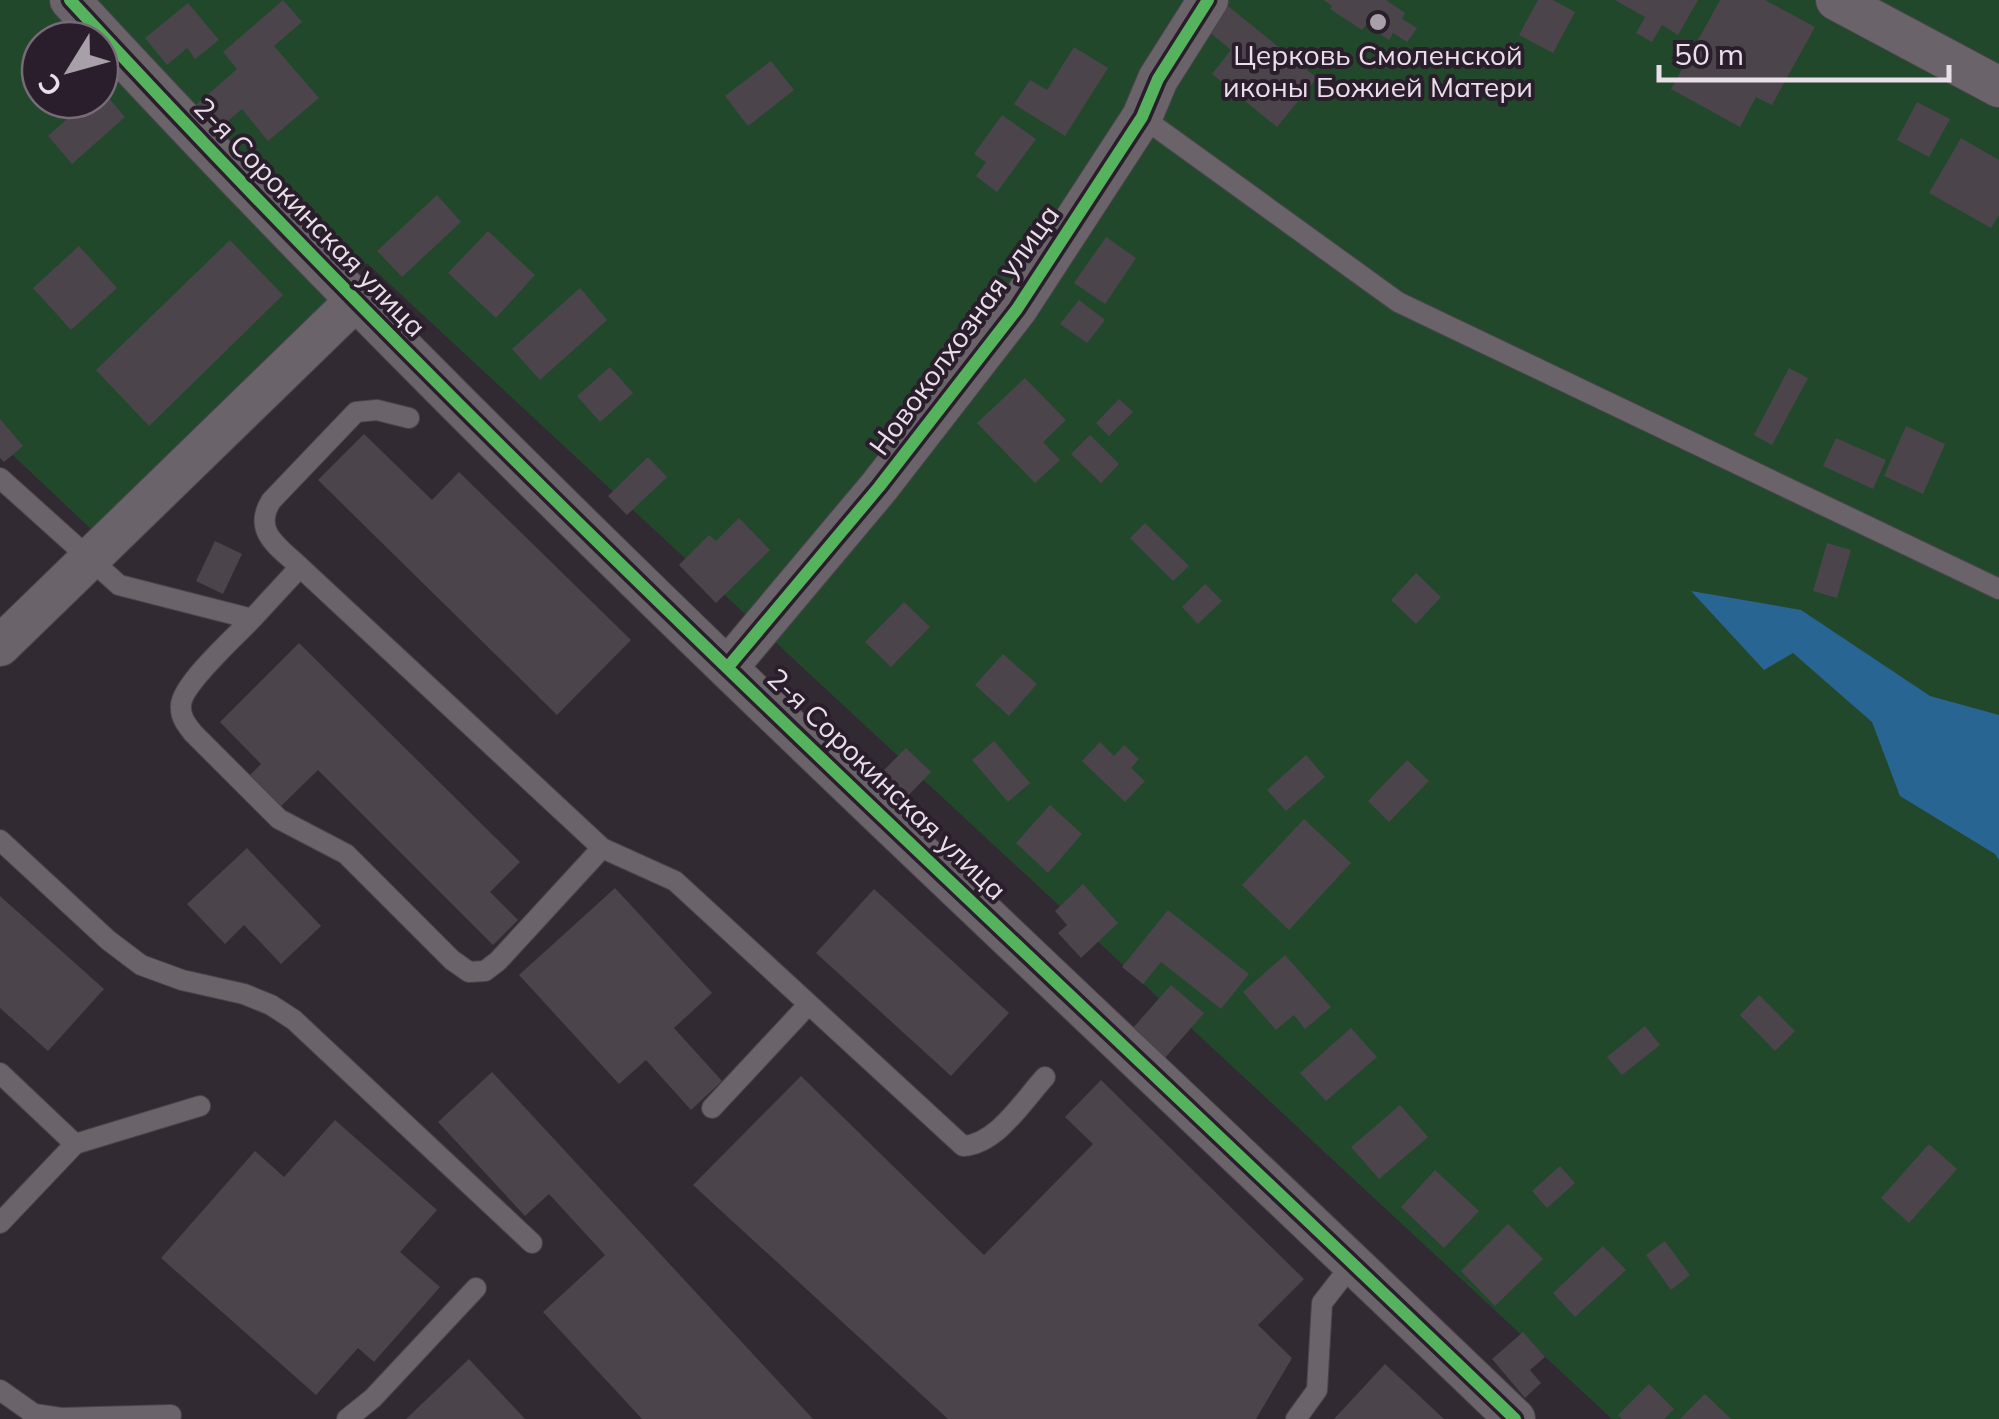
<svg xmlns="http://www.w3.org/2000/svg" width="1999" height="1419" viewBox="0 0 1999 1419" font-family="Mulish,sans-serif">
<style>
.green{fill:#22482c;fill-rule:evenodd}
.water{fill:#296593}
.building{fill:#4b444a}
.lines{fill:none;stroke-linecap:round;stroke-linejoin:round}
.lane-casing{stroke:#4b454b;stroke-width:22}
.street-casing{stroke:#4b454b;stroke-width:42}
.lane{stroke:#6a646a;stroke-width:20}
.street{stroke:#6a646a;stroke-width:40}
.cycleway-casing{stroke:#2b1e2c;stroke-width:19}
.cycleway{stroke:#56b35d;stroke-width:12}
.poi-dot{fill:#a8a0a8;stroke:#2b1e2c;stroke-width:4}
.labels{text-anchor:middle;stroke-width:8;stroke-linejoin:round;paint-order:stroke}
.poi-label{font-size:28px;fill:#e8dfe8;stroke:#2b1e2c}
.street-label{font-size:28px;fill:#e8dfe8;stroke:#2b1e2c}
</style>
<rect width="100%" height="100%" fill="#322a32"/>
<path class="green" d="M 0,0 L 1999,0 L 1999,1419 L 1612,1419 L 367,263 L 91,529 L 0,443 ZM 40,40 L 100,40 L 100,100 L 40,100 Z"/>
<path class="water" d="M 1691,591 L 1801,610 L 1930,696 L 1999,715 L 1999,860 L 1995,854 L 1900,796 L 1872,722 L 1793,653 L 1764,670 Z"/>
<path class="building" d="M 283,0 L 302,22 L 274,46 L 319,98 L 268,141 L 242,109 L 213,134 L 191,109 L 237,69 L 223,52 Z
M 1324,0 L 1386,0 L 1405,13 L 1402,19 L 1417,28 L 1407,42 L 1393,33 L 1389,40 L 1366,25 L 1362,30 L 1330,9 L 1332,6 Z
M 1538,0 L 1553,0 L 1575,12 L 1553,53 L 1519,35 Z
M 1615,0 L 1698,0 L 1678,35 L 1662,25 L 1652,42 L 1636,33 L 1645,17 Z
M 1720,0 L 1765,0 L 1815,27 L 1772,105 L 1756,97 L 1740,127 L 1671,89 Z
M 188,3 L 219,40 L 195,59 L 187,48 L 167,65 L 145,38 Z
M 1228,6 L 1317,78 L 1277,127 L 1212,74 L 1231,50 L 1208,31 Z
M 1074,47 L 1108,68 L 1065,136 L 1014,104 L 1030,80 L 1047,90 Z
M 771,61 L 794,90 L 748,126 L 725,96 Z
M 100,88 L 125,117 L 72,164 L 48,136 L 89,100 L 100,100 Z
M 1917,102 L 1950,119 L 1929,157 L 1897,140 Z
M 1002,115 L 1036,139 L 997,192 L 976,176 L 986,162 L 974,154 Z
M 1961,138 L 1999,160 L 1999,215 L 1991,228 L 1929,193 Z
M 437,195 L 461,222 L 402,277 L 377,251 Z
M 488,231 L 535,275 L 496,318 L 448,273 Z
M 1106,237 L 1136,258 L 1105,304 L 1074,283 Z
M 230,240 L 283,295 L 149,426 L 96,370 Z
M 79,246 L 117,288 L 71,330 L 33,288 Z
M 580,288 L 607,320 L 540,380 L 512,349 Z
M 1079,300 L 1105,320 L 1087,343 L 1060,324 Z
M 610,367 L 633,393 L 600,422 L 577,396 Z
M 1789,368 L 1808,378 L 1772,445 L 1754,435 Z
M 1025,378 L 1066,420 L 1043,442 L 1060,460 L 1035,483 L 977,423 Z
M 1119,399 L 1133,412 L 1109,436 L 1096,423 Z
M 0,419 L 23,446 L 4,462 L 0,458 Z
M 1906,426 L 1945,444 L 1923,494 L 1884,476 Z
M 364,434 L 432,500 L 459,472 L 631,640 L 557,715 L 318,480 Z
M 1090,435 L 1119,464 L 1101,483 L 1071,454 Z
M 1836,438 L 1886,460 L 1873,489 L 1823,466 Z
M 648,457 L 667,477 L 627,515 L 608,496 Z
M 739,518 L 770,550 L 716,603 L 679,565 L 709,535 L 716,541 Z
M 1145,523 L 1189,566 L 1173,581 L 1130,538 Z
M 215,541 L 242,554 L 223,594 L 196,581 Z
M 1827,543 L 1851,550 L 1837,598 L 1813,591 Z
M 1416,573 L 1441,597 L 1416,624 L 1391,600 Z
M 1205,584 L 1222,601 L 1198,624 L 1182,607 Z
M 904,602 L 930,627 L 891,667 L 865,642 Z
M 299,643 L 520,862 L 490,892 L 518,920 L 493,945 L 318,770 L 278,809 L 247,778 L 261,764 L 220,722 Z
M 1003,654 L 1037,684 L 1009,716 L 975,685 Z
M 994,741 L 1030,783 L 1008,802 L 972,760 Z
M 1100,742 L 1114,756 L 1124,745 L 1139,759 L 1131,768 L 1145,781 L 1125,802 L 1082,761 Z
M 906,748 L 931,772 L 901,803 L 876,778 Z
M 1306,755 L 1325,777 L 1286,811 L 1267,790 Z
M 1407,760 L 1429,781 L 1389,822 L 1368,801 Z
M 1050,805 L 1082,834 L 1048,873 L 1016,843 Z
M 1304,819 L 1351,863 L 1289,930 L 1242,885 Z
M 247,848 L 321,926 L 281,964 L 244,925 L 225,944 L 187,904 Z
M 1083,884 L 1118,923 L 1081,958 L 1058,933 L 1067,925 L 1055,911 Z
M 615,888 L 712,993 L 674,1028 L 722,1081 L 691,1110 L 646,1060 L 619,1084 L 519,975 Z
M 874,889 L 1009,1013 L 951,1076 L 816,953 Z
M 0,896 L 104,989 L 48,1051 L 0,1008 Z
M 1168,910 L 1249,974 L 1221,1009 L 1161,962 L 1143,984 L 1122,967 Z
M 1285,955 L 1331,1007 L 1305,1029 L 1294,1015 L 1276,1030 L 1243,992 Z
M 1171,985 L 1204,1013 L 1165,1058 L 1132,1029 Z
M 1759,995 L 1795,1031 L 1775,1051 L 1740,1015 Z
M 1645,1026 L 1660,1045 L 1622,1075 L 1607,1057 Z
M 1351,1028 L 1377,1057 L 1326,1101 L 1300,1073 Z
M 492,1072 L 813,1419 L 642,1419 L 543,1312 L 605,1255 L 549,1194 L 525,1216 L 438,1122 Z
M 801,1076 L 984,1255 L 1093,1144 L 1065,1117 L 1101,1080 L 1304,1279 L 1258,1325 L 1292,1358 L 1256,1419 L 948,1419 L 693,1185 Z
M 1400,1105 L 1428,1137 L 1379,1179 L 1351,1147 Z
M 335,1120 L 437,1210 L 400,1252 L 440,1287 L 374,1362 L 358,1348 L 316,1395 L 161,1258 L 255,1151 L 284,1177 Z
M 1929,1144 L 1957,1169 L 1909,1223 L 1881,1198 Z
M 1560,1166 L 1575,1183 L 1547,1208 L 1532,1191 Z
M 1435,1170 L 1479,1211 L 1444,1248 L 1401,1207 Z
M 1508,1224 L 1543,1259 L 1495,1306 L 1461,1271 Z
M 1665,1241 L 1690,1275 L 1671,1290 L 1646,1255 Z
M 1603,1246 L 1626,1270 L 1575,1317 L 1553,1293 Z
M 1523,1332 L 1545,1357 L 1530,1370 L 1541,1383 L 1525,1398 L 1492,1359 Z
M 469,1359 L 525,1419 L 406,1419 Z
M 1385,1364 L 1444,1419 L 1334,1419 Z
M 1649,1384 L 1674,1409 L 1664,1419 L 1622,1419 L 1618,1415 Z
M 1705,1394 L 1731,1419 L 1680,1419 Z"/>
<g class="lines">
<g class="lane-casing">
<path id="lane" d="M 1142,117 L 1398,302 L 1999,589
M 0,478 L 119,585 L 252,619 L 300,567 C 279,547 252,532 271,501 L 356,412 L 377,410 L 409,418
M 300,567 L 602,848 L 675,881 L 963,1146 C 997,1144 1023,1101 1045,1077
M 252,619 C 236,636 182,684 181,705 C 180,717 186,724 193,733 L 279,819 L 346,854 L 452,960 L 469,972 L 485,971 L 498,961 L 602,848
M 0,840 L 108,940 L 141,965 L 182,980 L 244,994 L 271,1005 L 294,1020 L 532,1243
M 0,1073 L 75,1144
M 712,1108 L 808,1005
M 0,1223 L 75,1144 L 200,1106
M 0,1390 L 34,1414 L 61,1418 L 171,1415
M 347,1419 L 373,1398 L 476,1288
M 1296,1419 L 1317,1390 L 1322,1303 L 1353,1263"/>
</g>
<g class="street-casing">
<path id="street" d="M 70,0 C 527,497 1029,951 1515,1419
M 1836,0 L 1999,87
M 0,646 L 354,302
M 728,667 L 879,487 L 1017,309 L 1142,117 L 1158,79 L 1208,0"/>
</g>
<use href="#lane" class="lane"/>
<use href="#street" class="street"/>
<g class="cycleway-casing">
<path id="cycleway" d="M 70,0 C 527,497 1029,951 1515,1419
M 728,667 L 879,487 L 1017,309 L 1142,117 L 1158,79 L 1208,0"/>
</g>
<use href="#cycleway" class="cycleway"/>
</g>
<circle class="poi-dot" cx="1378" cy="22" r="10"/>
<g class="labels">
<g class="poi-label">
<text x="1378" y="65">Церковь Смоленской<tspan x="1378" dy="32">иконы Божией Матери</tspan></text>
</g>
<g class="street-label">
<text transform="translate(310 217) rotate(46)" y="10">2-я Сорокинская улица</text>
<text transform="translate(964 330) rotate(-54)" y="10">Новоколхозная улица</text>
<text transform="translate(887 784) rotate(44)" y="10">2-я Сорокинская улица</text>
</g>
</g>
<g transform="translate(70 70) rotate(233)"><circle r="48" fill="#2b1e2c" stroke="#776b77" stroke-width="2.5"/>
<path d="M0-8L18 38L0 25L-18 38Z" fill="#a8a0a8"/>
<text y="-15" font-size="28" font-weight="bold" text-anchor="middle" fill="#e8dfe8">С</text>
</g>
<path d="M1659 65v15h290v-15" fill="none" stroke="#e8dfe8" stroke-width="5"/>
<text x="1674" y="65" font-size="30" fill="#e8dfe8" stroke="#2b1e2c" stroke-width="8" paint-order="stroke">50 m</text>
</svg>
